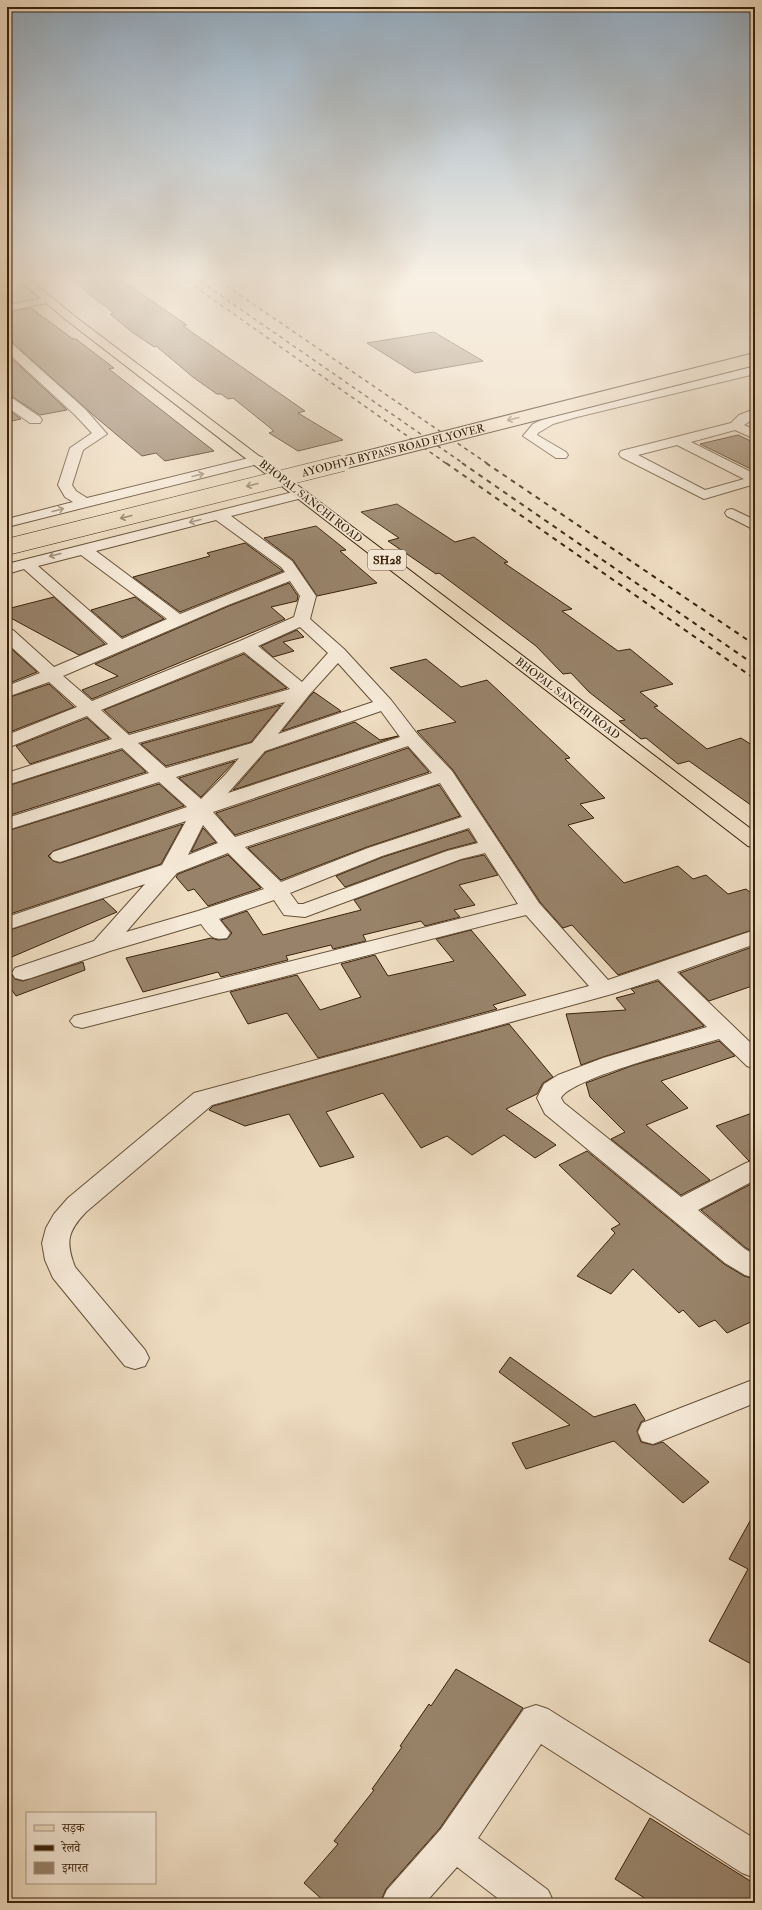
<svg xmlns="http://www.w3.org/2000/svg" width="762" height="1910" viewBox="0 0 762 1910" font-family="'IM FELL Double Pica','Noto Serif Devanagari',serif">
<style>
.building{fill:#98836a;stroke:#3a220b}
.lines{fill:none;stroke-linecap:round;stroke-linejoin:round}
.minor-casing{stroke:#675139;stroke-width:2}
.major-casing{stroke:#3a220b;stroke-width:2}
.minor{fill:#f5e9d7;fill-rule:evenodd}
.major{fill:#efddc2;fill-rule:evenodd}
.rail-far1{stroke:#3a220b;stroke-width:1.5;stroke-dasharray:4 4;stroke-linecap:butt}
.rail{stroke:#3a220b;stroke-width:2;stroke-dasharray:5 5;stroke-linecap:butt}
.major-bridge-far1-casing{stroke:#3a220b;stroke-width:14;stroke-linecap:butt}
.major-bridge-casing{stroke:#3a220b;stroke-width:17;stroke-linecap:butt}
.major-bridge-far1{stroke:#efddc2;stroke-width:12}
.major-bridge{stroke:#efddc2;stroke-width:16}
.oneway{stroke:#948066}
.oneway2{stroke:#a18f7b}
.labels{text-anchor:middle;stroke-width:3;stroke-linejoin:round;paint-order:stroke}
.far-street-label{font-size:11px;fill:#3a220b;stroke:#f5e9d7}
.shield{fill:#f5e9d7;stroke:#725e48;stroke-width:1}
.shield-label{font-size:12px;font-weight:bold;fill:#3a220b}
</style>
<rect width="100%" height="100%" fill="#efddc2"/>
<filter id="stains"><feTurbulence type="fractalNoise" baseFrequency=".005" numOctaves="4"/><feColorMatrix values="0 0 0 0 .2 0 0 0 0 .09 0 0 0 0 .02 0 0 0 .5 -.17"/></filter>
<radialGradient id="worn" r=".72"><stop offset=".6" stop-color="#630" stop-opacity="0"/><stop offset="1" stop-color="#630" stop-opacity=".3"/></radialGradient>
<path class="building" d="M 67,277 L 117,277 L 187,325 L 183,326 L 305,411 L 298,413 L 343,440 L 298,451 L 269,433 L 274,431 L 233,398 L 228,399 L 221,394 L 217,394 L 194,378 L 156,346 L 154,347 L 132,332 L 110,314 L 114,313 Z
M 31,308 L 73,339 L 76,339 L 114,368 L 109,369 L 214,451 L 165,461 L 156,453 L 142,456 L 92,414 L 12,342 L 7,341 L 7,312 Z
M 434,332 L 483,361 L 415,373 L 367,343 Z
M 7,354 L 67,410 L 40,415 L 13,397 L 7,396 Z
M 7,409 L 21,419 L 7,422 Z
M 738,435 L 755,443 L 755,471 L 700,444 Z
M 397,504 L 455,542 L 474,537 L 508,562 L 504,563 L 572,609 L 562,611 L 618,651 L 630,649 L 673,684 L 640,692 L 658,706 L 654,707 L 707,749 L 741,738 L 755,747 L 755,808 L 689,761 L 678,764 L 646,738 L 641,739 L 619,721 L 625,720 L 589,692 L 571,673 L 563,674 L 536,646 L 490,611 L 439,573 L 436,574 L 388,541 L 399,538 L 361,512 Z
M 316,526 L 346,550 L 340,551 L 377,583 L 317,596 L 293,560 L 264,538 Z
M 245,543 L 283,571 L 180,612 L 133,577 L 210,556 L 207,553 Z
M 289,583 L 298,596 L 297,601 L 271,607 L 285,619 L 92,699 L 82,690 L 118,676 L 95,664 L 229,606 Z
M 54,597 L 105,644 L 79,655 L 7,616 L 7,609 Z
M 135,597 L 164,619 L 122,637 L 91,610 Z
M 297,630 L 304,637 L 283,642 L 294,651 L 273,657 L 261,646 Z
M 7,645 L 37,672 L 7,684 Z
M 244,654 L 287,688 L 129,733 L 104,710 Z
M 426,659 L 461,687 L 487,680 L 570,758 L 565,759 L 605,798 L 580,804 L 594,818 L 568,825 L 624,883 L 678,866 L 693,879 L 706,875 L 728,894 L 746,889 L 755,896 L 755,929 L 618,975 L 572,925 L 563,928 L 540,902 L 453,770 L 417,731 L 456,722 L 390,668 Z
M 49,684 L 74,707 L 7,733 L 7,698 Z
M 314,692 L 341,711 L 282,731 L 310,696 Z
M 281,705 L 251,742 L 166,766 L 141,744 Z
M 87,718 L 109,738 L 30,764 L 16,746 Z
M 355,722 L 380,740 L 398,736 L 233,790 L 266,752 Z
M 408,748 L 429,772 L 235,835 L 216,813 Z
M 122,750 L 146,772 L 7,816 L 7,786 Z
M 235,761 L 201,797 L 179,778 Z
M 159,784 L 184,806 L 53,851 L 48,856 L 53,861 L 60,863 L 183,824 L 161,864 L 7,915 L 7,831 Z
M 439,785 L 460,816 L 367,847 L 281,880 L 248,848 Z
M 203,828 L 216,842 L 191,852 Z
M 468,830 L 476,842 L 446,850 L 345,887 L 336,876 L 383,857 Z
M 228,855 L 261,888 L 208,906 L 194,889 L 188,891 L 176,877 L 178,874 Z
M 484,855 L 498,875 L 459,885 L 475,905 L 454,910 L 460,917 L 425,926 L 421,921 L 363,935 L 366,941 L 333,949 L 331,945 L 286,956 L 288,960 L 221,977 L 218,972 L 143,992 L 126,958 L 211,938 L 218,940 L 227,939 L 232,933 L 221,920 L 247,911 L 263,935 L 361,910 L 354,900 L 461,860 Z
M 103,899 L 117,912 L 7,959 L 7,931 Z
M 471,930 L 526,995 L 493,1005 L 497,1009 L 318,1058 L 287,1013 L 248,1024 L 230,992 L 297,975 L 320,1010 L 361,997 L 341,964 L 375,955 L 388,976 L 454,961 L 436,939 Z
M 755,946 L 755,985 L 709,1001 L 680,973 Z
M 83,962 L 85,970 L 16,996 L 7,983 L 7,974 L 11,973 L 15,979 L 23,981 Z
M 658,981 L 704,1026 L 603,1057 L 581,1065 L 566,1014 L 626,1010 L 616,998 L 635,993 L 631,989 Z
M 509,1024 L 553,1077 L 543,1083 L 537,1094 L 506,1109 L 556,1145 L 535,1158 L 504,1135 L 472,1155 L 447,1136 L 421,1148 L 383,1093 L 326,1112 L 354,1157 L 320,1167 L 289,1114 L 245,1126 L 209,1110 L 213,1106 Z
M 719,1041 L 735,1056 L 661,1081 L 688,1108 L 646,1125 L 710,1180 L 681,1195 L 611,1139 L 625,1132 L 590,1097 L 586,1083 L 634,1065 Z
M 755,1112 L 755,1159 L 749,1161 L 716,1126 Z
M 587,1151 L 724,1264 L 744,1276 L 755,1279 L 755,1320 L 727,1333 L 715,1320 L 699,1327 L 683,1310 L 679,1313 L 633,1269 L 611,1294 L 577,1276 L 615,1233 L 611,1229 L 620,1224 L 559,1165 Z
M 755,1182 L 755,1253 L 746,1248 L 701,1210 Z
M 510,1357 L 594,1417 L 635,1404 L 645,1420 L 641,1422 L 637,1431 L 641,1442 L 653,1445 L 663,1442 L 709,1482 L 683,1503 L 614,1441 L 526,1469 L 512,1443 L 570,1425 L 499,1372 Z
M 755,1512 L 755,1666 L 709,1641 L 748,1569 L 729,1559 Z
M 456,1669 L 523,1708 L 440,1828 L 386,1889 L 380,1903 L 326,1903 L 304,1883 L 338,1844 L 334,1841 L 374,1790 L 372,1789 L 402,1747 L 400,1746 L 429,1704 L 431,1706 Z
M 650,1818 L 755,1884 L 755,1903 L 652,1903 L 615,1879 Z"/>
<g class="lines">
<g class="minor-casing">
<path id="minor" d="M 48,297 L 54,300 L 52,302 L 7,311 L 7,305 Z
M 7,342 L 11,343 L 85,409 L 107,434 L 83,450 L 72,485 L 76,491 L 87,498 L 257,456 L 262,457 L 264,460 L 262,463 L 7,527 L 7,519 L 73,502 L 65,497 L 58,485 L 70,448 L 92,433 L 75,415 L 7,352 Z
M 755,366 L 755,374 L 577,417 L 553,424 L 538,433 L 537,435 L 566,452 L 568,455 L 566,458 L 556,458 L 523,436 L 533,424 L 550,416 Z
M 7,397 L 12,398 L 40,417 L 42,420 L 40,423 L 30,423 L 7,407 Z
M 755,409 L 755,418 L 744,425 L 755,430 L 755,439 L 735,430 L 691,442 L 755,474 L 755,484 L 704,499 L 621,457 L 619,454 L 621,451 L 731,423 L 739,415 ZM 677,445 L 744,479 L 705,490 L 638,455 Z
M 301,490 L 306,491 L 308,494 L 306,497 L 231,516 L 292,561 L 316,596 L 310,619 L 344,649 L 391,700 L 418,735 L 452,771 L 539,903 L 608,980 L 755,930 L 755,944 L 677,972 L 755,1047 L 755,1069 L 747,1066 L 719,1039 C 693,1047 571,1078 561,1098 L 564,1103 L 681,1197 L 746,1163 L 755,1160 L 755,1180 L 698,1210 L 745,1249 L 755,1255 L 755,1278 L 745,1275 L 725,1263 L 545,1114 L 537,1098 L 544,1084 L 558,1075 L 603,1058 L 707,1027 L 658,979 L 612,994 L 212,1105 L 86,1212 C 68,1231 65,1241 75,1267 L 145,1350 L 149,1358 L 145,1366 L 135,1369 L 125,1366 L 53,1278 L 45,1260 L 42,1243 L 46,1228 L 54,1214 L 68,1198 L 194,1093 L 589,986 L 526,915 L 82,1028 L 74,1026 L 70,1021 L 74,1016 L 518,904 L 485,853 L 461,859 L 305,917 L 284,915 L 274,900 L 219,919 L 230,933 L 227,938 C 213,941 209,935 201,924 L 110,951 L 31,978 L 23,980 L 15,978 L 12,973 L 15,968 L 94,941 L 145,884 L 7,930 L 7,917 L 162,865 L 186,821 L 60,862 L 53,860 L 50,856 L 53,852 L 187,807 L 159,782 L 7,830 L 7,818 L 149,773 L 122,748 L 7,785 L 7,773 L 112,739 L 87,716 L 7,748 L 7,735 L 77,707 L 49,682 L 7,697 L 7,686 L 40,673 L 7,643 L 7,629 L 13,630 L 54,667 L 108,644 L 24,569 L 7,574 L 7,564 ZM 216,520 L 281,567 L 285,572 L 180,614 L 96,551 ZM 81,555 L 167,619 L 122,639 L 38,566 ZM 290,581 L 300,596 L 294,617 L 240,641 L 92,701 L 63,676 L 228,605 ZM 300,627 L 328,653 L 302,682 L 258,646 ZM 244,652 L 290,689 L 129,735 L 101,710 ZM 338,663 L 373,702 L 278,734 L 309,695 ZM 285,702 L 252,743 L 166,768 L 138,743 ZM 381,711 L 400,737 L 228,793 L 265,751 ZM 408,746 L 432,773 L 235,837 L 213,812 ZM 239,758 L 226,774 L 201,799 L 176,777 ZM 440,783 L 462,817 L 368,848 L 281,882 L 245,847 ZM 203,825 L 218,843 L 188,855 ZM 469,828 L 478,843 L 447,851 L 303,904 L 298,904 L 290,893 L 382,856 ZM 228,853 L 264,889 L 198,911 L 126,932 L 177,873 Z
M 732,509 L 755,520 L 755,530 L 727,516 L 725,513 L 727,510 Z
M 755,1379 L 755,1403 L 653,1444 L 642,1441 L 638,1432 L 642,1423 Z
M 536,1705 L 548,1709 L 755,1839 L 755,1878 L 742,1873 L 541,1744 L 478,1838 L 548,1890 L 554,1903 L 504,1903 L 457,1867 L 425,1903 L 381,1903 L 387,1890 L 441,1829 L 524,1709 Z"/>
</g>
<g class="major-casing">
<path id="major" d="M 15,277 L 27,277 L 73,315 L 755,832 L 755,848 L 748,846 L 65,319 Z"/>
</g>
<use href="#minor" class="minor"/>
<use href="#major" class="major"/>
<path class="rail-far1" d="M 181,277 L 447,464
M 194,277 L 464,464
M 213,277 L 488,464"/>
<path class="rail" d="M 446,463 L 755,679
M 462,463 L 755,665
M 486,463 L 755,645"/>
<g class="major-bridge-far1-casing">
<path id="major-bridge-far1" d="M 339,464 L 755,359"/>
</g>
<g class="major-bridge-casing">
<path id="major-bridge" d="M 7,547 L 343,463"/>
</g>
<use href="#major-bridge-far1" class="major-bridge-far1"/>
<use href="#major-bridge" class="major-bridge"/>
</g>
<defs><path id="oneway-shaft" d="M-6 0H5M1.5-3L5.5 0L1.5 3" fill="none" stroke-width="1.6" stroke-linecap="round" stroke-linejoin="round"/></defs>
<g class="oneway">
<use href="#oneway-shaft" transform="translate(513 419) rotate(166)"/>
<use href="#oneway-shaft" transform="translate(252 485) rotate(166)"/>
<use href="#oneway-shaft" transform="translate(126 517) rotate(166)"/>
</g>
<g class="oneway2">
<use href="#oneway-shaft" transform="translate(198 475) rotate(-14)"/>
<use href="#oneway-shaft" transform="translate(58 510) rotate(-15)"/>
<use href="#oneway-shaft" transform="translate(195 521) rotate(166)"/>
<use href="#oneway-shaft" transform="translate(55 555) rotate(166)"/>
</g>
<linearGradient id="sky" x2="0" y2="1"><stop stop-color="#92abc0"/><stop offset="0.51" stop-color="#f8f0e4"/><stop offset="1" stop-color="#f8f0e4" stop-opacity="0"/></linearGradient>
<rect width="762" height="544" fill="url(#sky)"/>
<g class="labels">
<g class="far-street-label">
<text transform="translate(393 450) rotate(-14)" y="4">AYODHYA BYPASS ROAD FLYOVER</text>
<text transform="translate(311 501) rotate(38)" y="4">BHOPAL SANCHI ROAD</text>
<text transform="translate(568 698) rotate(37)" y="4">BHOPAL SANCHI ROAD</text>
</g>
<rect class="shield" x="368" y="550" width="38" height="20" rx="3"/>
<g class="shield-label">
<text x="387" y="564">SH28</text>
</g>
</g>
<rect width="762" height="1910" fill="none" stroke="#efddc2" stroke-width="24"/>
<rect x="8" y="8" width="746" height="1894" fill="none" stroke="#3a220b" stroke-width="2"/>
<rect x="12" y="12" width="738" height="1886" fill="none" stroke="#3a220b"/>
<rect x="26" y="1812" width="130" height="72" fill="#f5e9d7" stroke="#aa9985"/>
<rect x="34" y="1825" width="20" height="6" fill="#efddc2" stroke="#aa9985"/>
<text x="62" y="1832" font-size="12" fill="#3a220b">सड़क</text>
<rect x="34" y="1845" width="20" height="6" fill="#3a220b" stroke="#aa9985"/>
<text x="62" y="1852" font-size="12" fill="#3a220b">रेलवे</text>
<rect x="34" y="1862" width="20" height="12" fill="#98836a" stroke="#aa9985"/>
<text x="62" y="1872" font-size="12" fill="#3a220b">इमारत</text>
<rect width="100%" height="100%" filter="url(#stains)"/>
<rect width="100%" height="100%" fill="url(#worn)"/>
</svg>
